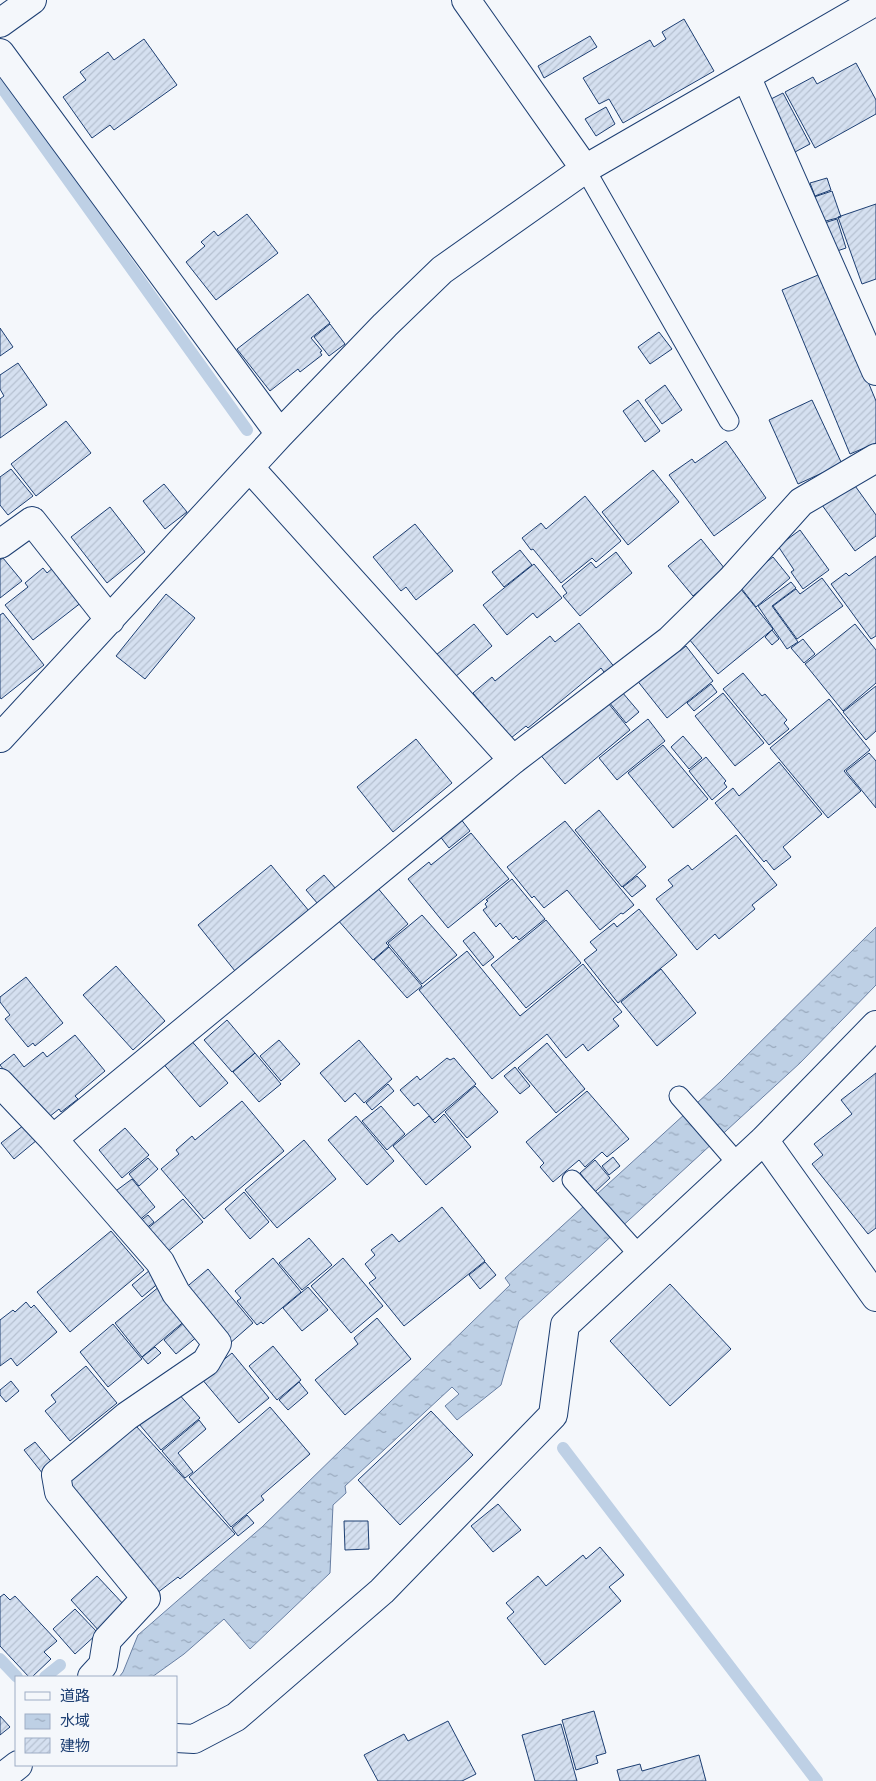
<svg xmlns="http://www.w3.org/2000/svg" width="876" height="1781" viewBox="0 0 876 1781" font-family="Signika,'Noto Sans JP',sans-serif">
<style>
.water{fill:url(#water-ripples);stroke:#687fa3}
.lines{fill:none;stroke-linecap:round;stroke-linejoin:round}
.stream{stroke:#bed0e5;stroke-width:12}
.building{fill:url(#building-hatch);stroke:#1d3f73}
.service-casing{stroke:#1d3f73;stroke-width:21}
.minor-casing{stroke:#1d3f73;stroke-width:30}
.service{stroke:#f4f7fb;stroke-width:19}
.minor{stroke:#f4f7fb;stroke-width:28}
</style>
<defs>
<pattern id="water-ripples" width="26" height="14" patternUnits="userSpaceOnUse" patternTransform="scale(1.25)"><rect width="26" height="14" fill="#bed0e5"/><path d="M2 4q2-2 4 0t4 0M15 11q2-2 4 0t4 0" fill="none" stroke="#9aaabe"/></pattern>
<pattern id="building-hatch" width="6" height="6" patternUnits="userSpaceOnUse" patternTransform="scale(1.25)"><rect width="6" height="6" fill="#d5e0f0"/><path d="M-1 1l2-2M0 6l6-6M5 7l2-2" fill="none" stroke="#b6c1d1"/></pattern>
</defs>
<rect width="100%" height="100%" fill="#f4f7fb"/>
<path class="water" d="M 876,927 L 876,985 L 800,1063 L 519,1321 L 501,1385 L 457,1420 L 445,1406 L 459,1394 L 452,1387 L 345,1486 L 346,1493 L 333,1505 L 330,1573 L 250,1649 L 224,1619 L 184,1654 L 152,1677 L 119,1677 L 123,1672 L 138,1635 L 262,1527 L 510,1285 L 505,1278 L 720,1082 Z"/>
<g class="lines">
<path class="stream" d="M 0,85 L 247,430
M 563,1448 L 817,1781
M 0,1659 L 17,1677
M 45,1677 L 60,1665"/>
</g>
<path class="building" d="M 684,19 L 714,71 L 623,123 L 609,99 L 599,104 L 583,78 L 650,40 L 654,47 L 666,39 L 662,32 Z
M 590,36 L 597,47 L 544,78 L 538,66 Z
M 144,39 L 177,85 L 114,130 L 110,125 L 92,138 L 63,97 L 86,80 L 80,72 L 108,52 L 114,60 Z
M 856,63 L 876,100 L 876,114 L 815,148 L 785,92 L 813,77 L 817,84 Z
M 783,93 L 810,144 L 795,152 L 767,101 Z
M 606,107 L 615,124 L 596,136 L 585,119 Z
M 827,178 L 831,190 L 815,196 L 810,183 Z
M 832,191 L 841,217 L 822,222 L 814,197 Z
M 876,204 L 876,279 L 862,284 L 838,217 Z
M 247,214 L 278,253 L 216,300 L 186,262 L 205,246 L 201,242 L 214,231 L 218,236 Z
M 837,219 L 846,248 L 834,252 L 824,223 Z
M 823,273 L 876,401 L 876,443 L 850,454 L 782,290 Z
M 308,294 L 330,323 L 311,338 L 322,351 L 320,352 L 322,355 L 300,372 L 298,369 L 270,391 L 237,349 Z
M 330,324 L 345,344 L 329,356 L 314,337 Z
M 0,328 L 13,347 L 0,356 Z
M 659,332 L 672,349 L 650,364 L 638,347 Z
M 18,363 L 47,405 L 0,438 L 0,399 L 4,396 L 0,389 L 0,375 Z
M 665,385 L 682,410 L 662,424 L 645,400 Z
M 638,400 L 660,431 L 645,442 L 623,411 Z
M 812,400 L 842,464 L 798,484 L 769,420 Z
M 66,421 L 91,453 L 36,496 L 11,464 Z
M 726,441 L 766,498 L 714,536 L 669,475 L 692,459 L 695,463 Z
M 11,469 L 33,496 L 8,515 L 0,505 L 0,477 Z
M 653,470 L 679,502 L 628,545 L 602,512 Z
M 853,483 L 876,515 L 876,536 L 855,551 L 822,505 Z
M 164,484 L 187,512 L 165,529 L 143,501 Z
M 585,496 L 621,541 L 596,562 L 592,558 L 561,583 L 533,549 L 531,550 L 522,538 L 541,523 L 546,529 Z
M 110,507 L 145,552 L 107,583 L 71,537 Z
M 415,524 L 453,571 L 416,600 L 406,587 L 401,591 L 373,557 Z
M 800,530 L 829,570 L 803,589 L 791,572 L 794,570 L 778,546 Z
M 701,539 L 725,569 L 693,596 L 668,566 Z
M 520,550 L 532,565 L 504,587 L 492,572 Z
M 616,552 L 632,573 L 580,616 L 563,596 L 567,593 L 562,586 L 591,562 L 596,568 Z
M 876,556 L 876,636 L 871,639 L 831,584 L 846,573 L 849,576 Z
M 773,557 L 790,578 L 756,607 L 738,584 Z
M 3,558 L 22,581 L 0,598 L 0,560 Z
M 534,564 L 562,598 L 537,618 L 533,613 L 507,635 L 483,605 Z
M 54,567 L 82,602 L 33,640 L 5,605 L 28,587 L 25,583 L 43,568 L 47,573 Z
M 822,578 L 843,606 L 797,639 L 773,606 L 796,589 L 800,594 Z
M 791,582 L 796,588 L 772,606 L 798,642 L 787,649 L 758,606 Z
M 740,588 L 773,629 L 718,674 L 689,639 L 703,628 L 698,622 Z
M 166,594 L 195,618 L 145,679 L 116,656 Z
M 3,613 L 44,665 L 1,699 L 0,697 L 0,615 Z
M 579,623 L 616,669 L 607,676 L 601,668 L 528,728 L 526,726 L 511,738 L 473,693 L 492,677 L 495,681 L 550,636 L 555,642 Z
M 474,624 L 492,646 L 455,677 L 436,655 Z
M 855,624 L 876,650 L 876,683 L 843,711 L 805,664 Z
M 772,630 L 779,639 L 772,645 L 765,637 Z
M 803,639 L 815,654 L 804,663 L 791,648 Z
M 676,646 L 680,651 L 686,646 L 713,681 L 667,718 L 636,679 Z
M 743,673 L 762,696 L 765,694 L 787,720 L 784,723 L 789,729 L 769,745 L 723,689 Z
M 711,684 L 717,692 L 694,711 L 687,703 Z
M 876,686 L 876,731 L 866,740 L 843,712 Z
M 622,692 L 639,712 L 626,723 L 609,702 Z
M 723,693 L 764,743 L 735,766 L 695,716 Z
M 604,698 L 630,730 L 565,784 L 538,752 Z
M 829,699 L 870,750 L 844,771 L 861,791 L 828,818 L 770,748 Z
M 648,719 L 665,741 L 617,780 L 599,758 Z
M 683,736 L 702,758 L 689,769 L 671,747 Z
M 416,739 L 452,783 L 393,832 L 357,787 Z
M 663,745 L 708,799 L 673,828 L 628,773 Z
M 869,753 L 876,761 L 876,808 L 846,771 Z
M 706,757 L 726,781 L 724,783 L 727,787 L 712,800 L 689,771 Z
M 779,762 L 822,814 L 783,847 L 791,857 L 774,870 L 766,860 L 764,862 L 715,803 L 733,788 L 739,796 Z
M 599,810 L 646,867 L 622,887 L 575,830 Z
M 457,814 L 470,831 L 449,848 L 436,831 Z
M 565,821 L 634,905 L 623,914 L 621,913 L 600,930 L 567,890 L 544,908 L 534,896 L 532,898 L 507,867 Z
M 471,833 L 509,879 L 448,928 L 408,879 L 429,862 L 431,865 Z
M 736,835 L 777,885 L 752,905 L 755,909 L 719,939 L 715,934 L 697,950 L 656,899 L 673,886 L 668,880 L 688,865 L 692,870 Z
M 271,865 L 309,911 L 235,971 L 198,925 Z
M 324,875 L 336,889 L 318,904 L 306,890 Z
M 637,876 L 646,886 L 632,897 L 623,887 Z
M 512,879 L 545,919 L 519,940 L 516,936 L 513,939 L 500,923 L 496,927 L 483,910 L 487,907 L 485,904 L 488,901 L 486,900 Z
M 376,886 L 408,924 L 386,943 L 389,946 L 373,960 L 337,919 Z
M 639,909 L 677,955 L 618,1003 L 584,960 L 597,950 L 590,942 L 614,923 L 617,927 Z
M 422,915 L 457,955 L 422,984 L 388,943 Z
M 546,920 L 581,963 L 526,1008 L 491,965 Z
M 474,932 L 494,957 L 483,966 L 463,941 Z
M 389,947 L 422,986 L 407,998 L 374,960 Z
M 467,951 L 520,1016 L 583,964 L 622,1012 L 613,1019 L 619,1026 L 588,1051 L 583,1044 L 566,1058 L 547,1034 L 492,1079 L 419,990 Z
M 116,966 L 165,1021 L 133,1050 L 83,995 Z
M 661,969 L 696,1013 L 657,1046 L 621,1002 Z
M 26,977 L 63,1023 L 35,1046 L 33,1043 L 28,1047 L 5,1019 L 10,1015 L 0,1002 L 0,997 Z
M 227,1020 L 255,1053 L 232,1072 L 204,1040 Z
M 75,1035 L 105,1071 L 75,1096 L 78,1099 L 61,1112 L 59,1109 L 44,1121 L 0,1065 L 14,1054 L 24,1067 L 43,1052 L 47,1057 Z
M 189,1038 L 228,1083 L 200,1107 L 161,1061 Z
M 279,1040 L 300,1064 L 281,1081 L 260,1056 Z
M 359,1040 L 392,1079 L 364,1103 L 355,1093 L 345,1102 L 320,1073 Z
M 547,1043 L 585,1089 L 556,1113 L 518,1068 Z
M 255,1053 L 281,1084 L 259,1102 L 233,1072 Z
M 447,1058 L 450,1060 L 454,1058 L 476,1084 L 433,1120 L 418,1103 L 414,1106 L 400,1090 L 417,1076 L 420,1080 Z
M 515,1067 L 530,1086 L 520,1094 L 504,1076 Z
M 876,1073 L 876,1228 L 868,1234 L 812,1164 L 823,1155 L 814,1144 L 852,1114 L 841,1100 Z
M 388,1084 L 394,1091 L 372,1110 L 366,1103 Z
M 475,1086 L 498,1112 L 467,1138 L 445,1112 Z
M 587,1091 L 629,1139 L 607,1157 L 602,1152 L 585,1167 L 579,1160 L 553,1182 L 540,1167 L 544,1163 L 526,1142 Z
M 242,1101 L 284,1151 L 204,1219 L 161,1169 L 179,1154 L 176,1150 L 192,1136 L 195,1140 Z
M 381,1106 L 405,1134 L 387,1150 L 362,1121 Z
M 444,1114 L 471,1147 L 426,1185 L 393,1146 L 429,1116 L 435,1123 Z
M 356,1116 L 394,1161 L 367,1185 L 328,1140 Z
M 24,1125 L 37,1140 L 14,1159 L 1,1143 Z
M 125,1128 L 149,1155 L 122,1178 L 99,1150 Z
M 304,1140 L 336,1179 L 277,1228 L 245,1190 Z
M 613,1157 L 620,1166 L 609,1175 L 602,1166 Z
M 148,1158 L 158,1169 L 139,1186 L 129,1174 Z
M 595,1160 L 610,1178 L 595,1192 L 580,1173 Z
M 132,1179 L 155,1207 L 137,1222 L 113,1193 Z
M 244,1192 L 269,1222 L 250,1239 L 225,1209 Z
M 183,1199 L 203,1222 L 166,1253 L 146,1230 Z
M 442,1207 L 485,1261 L 404,1326 L 369,1283 L 376,1278 L 365,1264 L 375,1255 L 371,1250 L 392,1234 L 399,1242 Z
M 148,1215 L 154,1222 L 145,1229 L 139,1222 Z
M 111,1231 L 144,1270 L 70,1332 L 37,1292 Z
M 309,1238 L 332,1265 L 302,1290 L 279,1263 Z
M 273,1258 L 301,1292 L 263,1324 L 261,1322 L 257,1325 L 237,1301 L 241,1298 L 235,1291 Z
M 343,1258 L 383,1306 L 351,1333 L 311,1286 Z
M 485,1262 L 496,1275 L 480,1289 L 469,1275 Z
M 208,1269 L 253,1323 L 229,1344 L 183,1290 Z
M 150,1270 L 160,1282 L 142,1297 L 132,1285 Z
M 670,1284 L 731,1349 L 670,1406 L 610,1341 Z
M 160,1286 L 187,1319 L 142,1357 L 115,1323 Z
M 308,1287 L 328,1310 L 302,1331 L 283,1308 Z
M 26,1302 L 31,1308 L 34,1305 L 57,1332 L 17,1366 L 11,1358 L 0,1366 L 0,1320 L 13,1310 L 15,1312 Z
M 377,1318 L 411,1359 L 345,1415 L 315,1380 L 358,1344 L 354,1338 Z
M 186,1321 L 198,1336 L 176,1354 L 164,1340 Z
M 113,1324 L 142,1359 L 108,1387 L 80,1352 Z
M 273,1346 L 301,1380 L 277,1400 L 249,1366 Z
M 155,1347 L 161,1353 L 148,1364 L 142,1357 Z
M 232,1353 L 269,1398 L 239,1423 L 201,1378 Z
M 86,1366 L 117,1403 L 70,1441 L 45,1411 L 56,1402 L 51,1395 Z
M 11,1381 L 19,1391 L 6,1402 L 0,1395 L 0,1390 Z
M 299,1382 L 308,1393 L 288,1410 L 279,1400 Z
M 177,1392 L 200,1418 L 161,1450 L 139,1424 Z
M 270,1407 L 310,1454 L 261,1496 L 264,1500 L 231,1527 L 189,1477 Z
M 431,1411 L 473,1455 L 400,1525 L 358,1480 Z
M 199,1420 L 206,1429 L 178,1453 L 193,1472 L 185,1478 L 162,1451 Z
M 136,1426 L 235,1534 L 180,1579 L 178,1577 L 157,1593 L 67,1483 Z
M 35,1442 L 54,1465 L 43,1474 L 24,1450 Z
M 498,1504 L 521,1530 L 493,1552 L 471,1526 Z
M 247,1515 L 254,1523 L 238,1536 L 232,1528 Z
M 344,1521 L 368,1521 L 369,1549 L 345,1550 Z
M 600,1547 L 624,1575 L 609,1587 L 621,1601 L 545,1665 L 507,1618 L 514,1612 L 506,1603 L 538,1576 L 546,1586 L 583,1555 L 586,1559 Z
M 97,1576 L 126,1607 L 100,1632 L 71,1600 Z
M 4,1594 L 10,1600 L 15,1596 L 57,1641 L 44,1652 L 51,1659 L 32,1677 L 29,1677 L 0,1646 L 0,1597 Z
M 75,1609 L 98,1633 L 75,1654 L 53,1629 Z
M 594,1711 L 606,1753 L 596,1756 L 598,1763 L 576,1770 L 562,1720 Z
M 0,1716 L 10,1727 L 0,1735 Z
M 448,1721 L 476,1774 L 462,1781 L 378,1781 L 364,1755 L 404,1734 L 408,1741 Z
M 561,1724 L 577,1781 L 535,1781 L 522,1735 Z
M 699,1755 L 706,1781 L 620,1781 L 617,1770 L 640,1764 L 642,1771 Z"/>
<g class="lines">
<g class="service-casing">
<path id="service" d="M 585,169 L 729,421
M 679,1096 L 738,1164
M 572,1180 L 640,1256"/>
</g>
<g class="minor-casing">
<path id="minor" d="M 466,0 L 585,169
M 0,23 L 32,0
M 0,53 L 280,434
M 746,76 L 876,371
M 250,468 L 513,760
M 0,544 L 32,521 L 110,620
M 0,738 L 280,434 L 385,325 L 442,270 L 585,169 L 876,1
M 0,1083 L 53,1139 L 513,760 L 670,640 L 731,580 L 801,502 L 876,458
M 53,1139 L 160,1262 L 176,1293 L 217,1343 L 206,1362 L 127,1416 L 56,1475 L 59,1492 L 146,1598 L 107,1640 L 103,1665 L 92,1677
M 764,1140 L 876,1297
M 176,1738 L 194,1739 L 236,1717 L 382,1591 L 553,1415 L 565,1325 L 764,1140 L 876,1025
M 0,1779 L 18,1765"/>
</g>
<use href="#service" class="service"/>
<use href="#minor" class="minor"/>
</g>
<rect x="15" y="1676" width="162" height="90" fill="#f4f7fb" stroke="#9eadc5"/>
<rect x="25" y="1692" width="25" height="8" fill="#f4f7fb" stroke="#9eadc5"/>
<text x="60" y="1701" font-size="15" fill="#1d3f73">道路</text>
<rect x="25" y="1714" width="25" height="15" fill="url(#water-ripples)" stroke="#9eadc5"/>
<text x="60" y="1726" font-size="15" fill="#1d3f73">水域</text>
<rect x="25" y="1738" width="25" height="15" fill="url(#building-hatch)" stroke="#9eadc5"/>
<text x="60" y="1751" font-size="15" fill="#1d3f73">建物</text>
</svg>
